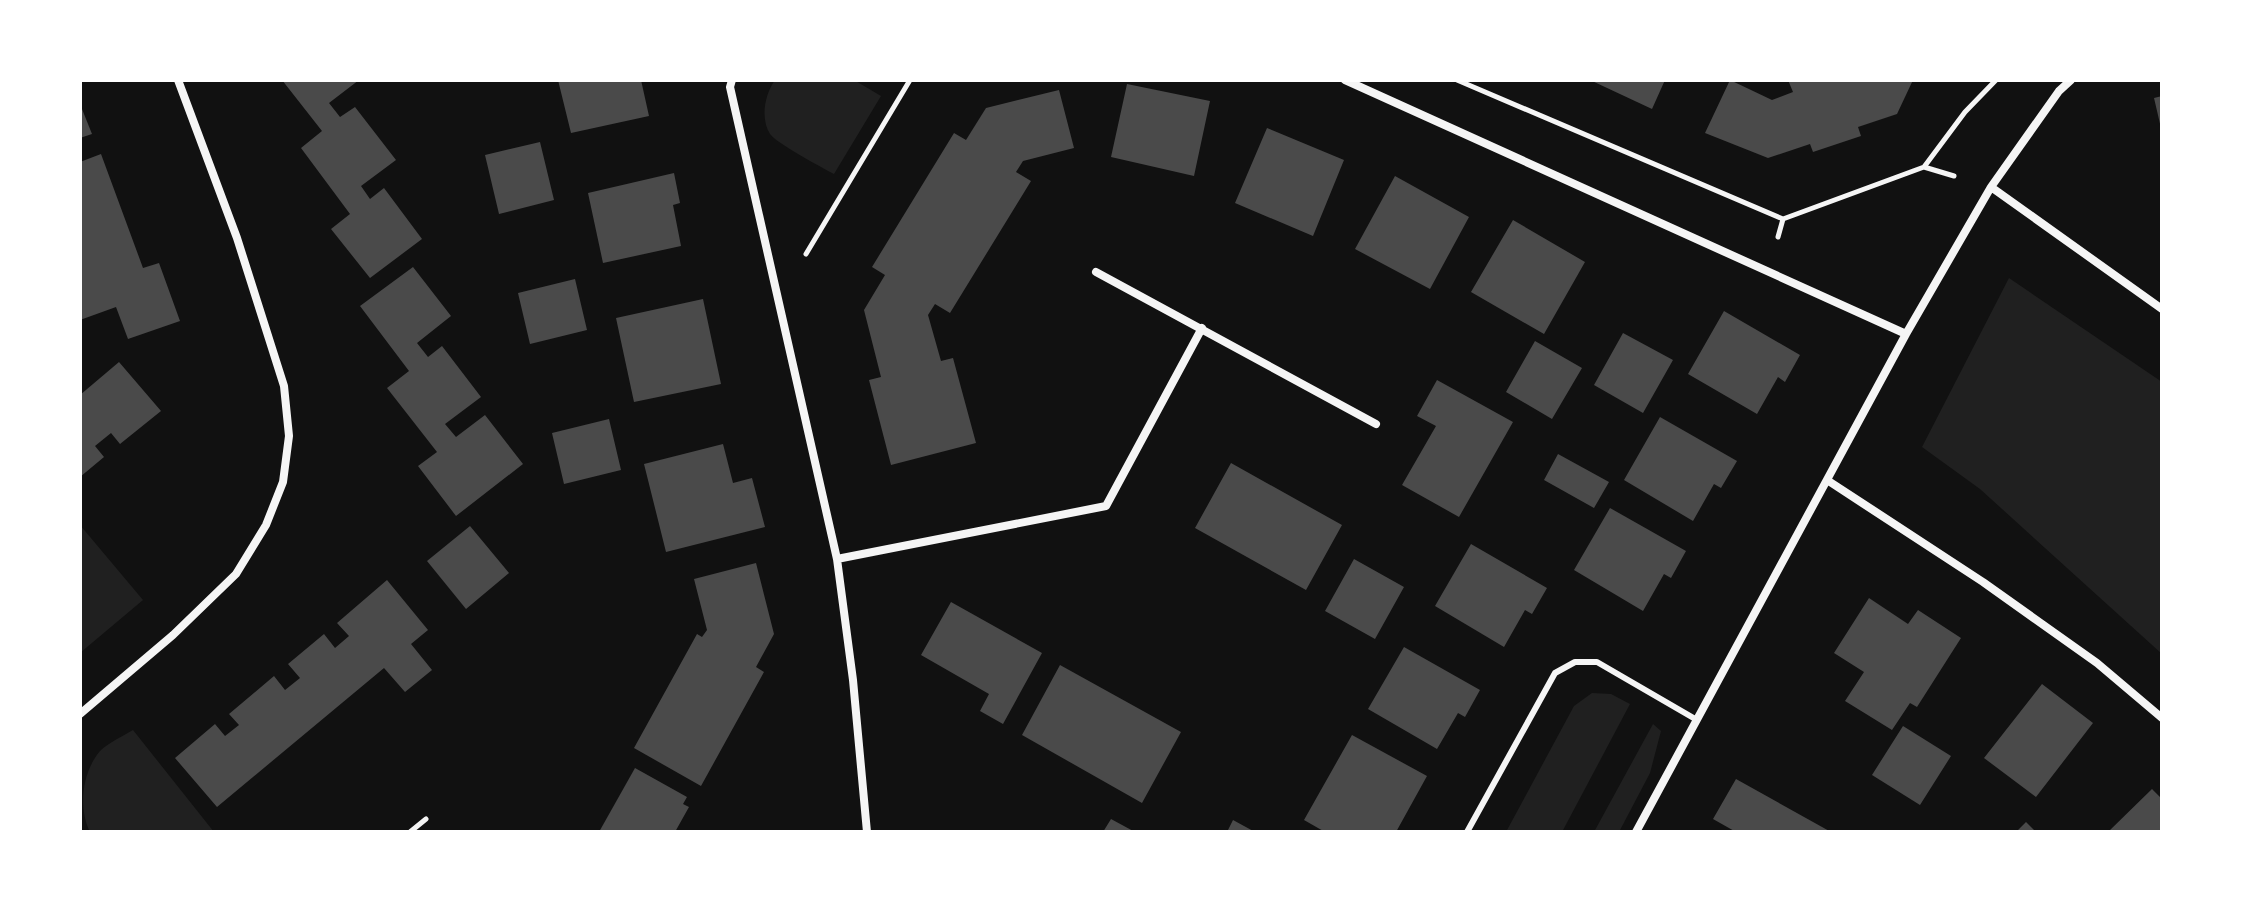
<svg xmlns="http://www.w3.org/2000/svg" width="2242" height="912" viewBox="0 0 2242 912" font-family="Raleway,sans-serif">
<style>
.green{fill:#202020}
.building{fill:#4a4a4a}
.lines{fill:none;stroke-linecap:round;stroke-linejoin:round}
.path{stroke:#f5f5f5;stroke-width:5}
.service{stroke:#f5f5f5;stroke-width:6}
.minor{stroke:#f5f5f5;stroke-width:8}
</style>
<rect width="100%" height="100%" fill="#111"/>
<path class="green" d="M 775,80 L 854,80 L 881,96 L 834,174 C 821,167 776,143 770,134 C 760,118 765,94 775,80 Z
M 2009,278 L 2162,382 L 2162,654 L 1980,489 L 1922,447 Z
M 80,525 L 143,600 L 80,653 Z
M 1592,693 L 1611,694 L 1630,704 L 1562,832 L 1506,832 L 1574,706 Z
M 1653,724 L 1661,731 L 1650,773 L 1619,832 L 1594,832 Z
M 133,730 L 214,832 L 90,832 C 78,808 82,772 100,751 C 108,743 123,736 133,730 Z"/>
<path class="building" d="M 282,80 L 359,80 L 329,103 L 340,117 L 355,107 L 396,160 L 361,186 L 370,199 L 384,188 L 422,239 L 370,278 L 331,229 L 350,214 L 301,148 L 322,131 Z
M 558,80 L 641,80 L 649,116 L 571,133 Z
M 1590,80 L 1665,80 L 1652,109 Z
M 1730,80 L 1772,100 L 1793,92 L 1788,80 L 1913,80 L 1897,114 L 1858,127 L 1861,136 L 1813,152 L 1810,144 L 1768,158 L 1705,133 Z
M 1127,84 L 1210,101 L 1194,176 L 1111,157 Z
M 1059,90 L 1074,148 L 1023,161 L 1016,172 L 1031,181 L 950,313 L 935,304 L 928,315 L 941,361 L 953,358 L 976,443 L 891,465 L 869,380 L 881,377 L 864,310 L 885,275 L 872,267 L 954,133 L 966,140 L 986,108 Z
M 2162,96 L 2162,128 L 2161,128 L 2154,98 Z
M 80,104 L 92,134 L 80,138 Z
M 1267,128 L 1344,160 L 1313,236 L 1235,203 Z
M 540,142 L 554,200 L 499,214 L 485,155 Z
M 101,154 L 143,268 L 159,263 L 180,321 L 128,339 L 116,307 L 80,320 L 80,162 Z
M 674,173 L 680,203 L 673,205 L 681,246 L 603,263 L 588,193 Z
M 1395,176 L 1469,217 L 1430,289 L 1355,249 Z
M 1513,220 L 1585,262 L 1544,334 L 1471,292 Z
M 413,267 L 451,316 L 417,343 L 428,357 L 442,346 L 481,397 L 445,424 L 456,437 L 485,415 L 523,464 L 456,516 L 418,466 L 437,452 L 387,388 L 409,371 L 360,306 Z
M 575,279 L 587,330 L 530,344 L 518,293 Z
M 703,299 L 721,384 L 634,402 L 616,318 Z
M 1724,311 L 1800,355 L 1785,382 L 1778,377 L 1757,414 L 1688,374 Z
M 1623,333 L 1673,360 L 1643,413 L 1594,385 Z
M 1535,341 L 1582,368 L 1552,419 L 1506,392 Z
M 119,362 L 161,411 L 120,444 L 111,433 L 95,446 L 104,457 L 80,477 L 80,395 Z
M 1437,380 L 1513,422 L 1459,517 L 1402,485 L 1436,426 L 1417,416 Z
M 1660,417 L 1737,461 L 1721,488 L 1714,484 L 1693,521 L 1624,480 Z
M 609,419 L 621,470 L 564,484 L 552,433 Z
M 723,444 L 733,483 L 752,478 L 765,527 L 666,552 L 644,464 Z
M 1558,454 L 1609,482 L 1594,508 L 1544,480 Z
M 1231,463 L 1342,525 L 1306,590 L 1195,528 Z
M 1610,508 L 1686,551 L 1671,578 L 1664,574 L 1643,611 L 1574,570 Z
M 470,526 L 509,573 L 466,609 L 427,561 Z
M 1471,544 L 1547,588 L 1532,614 L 1525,610 L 1504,647 L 1435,606 Z
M 1354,559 L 1404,587 L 1375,639 L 1325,611 Z
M 756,563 L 774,634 L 756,667 L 764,672 L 701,786 L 634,748 L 697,634 L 702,637 L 707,630 L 694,579 Z
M 387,580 L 428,630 L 411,644 L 432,670 L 405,692 L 384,668 L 217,807 L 175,758 L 215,724 L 225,736 L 239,725 L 229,714 L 274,676 L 285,690 L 300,678 L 288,664 L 324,634 L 335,648 L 349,636 L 337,623 Z
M 1869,598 L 1908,624 L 1918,610 L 1961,638 L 1917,707 L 1910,703 L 1892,730 L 1845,701 L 1864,672 L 1834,653 Z
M 951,602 L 1042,653 L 1003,724 L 980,711 L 989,694 L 921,655 Z
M 1404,647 L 1480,690 L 1465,717 L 1458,713 L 1437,749 L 1368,709 Z
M 1060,665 L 1181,732 L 1142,803 L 1022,735 Z
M 2042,684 L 2093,723 L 2036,797 L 1984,758 Z
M 1903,726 L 1951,756 L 1920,805 L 1872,775 Z
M 1352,735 L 1427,776 L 1396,832 L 1325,832 L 1304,820 Z
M 635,768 L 687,797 L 683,804 L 689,807 L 675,832 L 599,832 Z
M 1736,779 L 1831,832 L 1736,832 L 1713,819 Z
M 2152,789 L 2162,799 L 2162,832 L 2108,832 Z
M 1111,819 L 1135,832 L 1103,832 Z
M 1233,820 L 1255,832 L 1227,832 Z
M 2026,822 L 2036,832 L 2016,832 Z"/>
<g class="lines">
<path class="path" d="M 1457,80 L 1783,219 L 1924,167 L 1965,112 L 1996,80
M 1924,167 L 1954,176
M 1778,237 L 1783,219
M 806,254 L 910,80
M 410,832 L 426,819"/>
<path class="service" d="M 1467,832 L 1555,673 L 1575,662 L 1597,662 L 1697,720"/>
<path class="minor" d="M 732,80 L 730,87 L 837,559 L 853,680 L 867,832
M 1345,80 L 1906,334
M 1991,187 L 2162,309
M 1096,272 L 1376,424
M 1827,480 L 1983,582 L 2097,663 L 2162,718
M 837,559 L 1106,506 L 1202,328
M 80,714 L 173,635 L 236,574 L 266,525 L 283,482 L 289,436 L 284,386 L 237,238 L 178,80
M 1636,832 L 1906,334 L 1991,187 L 2059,91 L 2071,80"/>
</g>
<rect width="2242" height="912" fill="none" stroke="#ffffff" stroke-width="164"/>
</svg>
